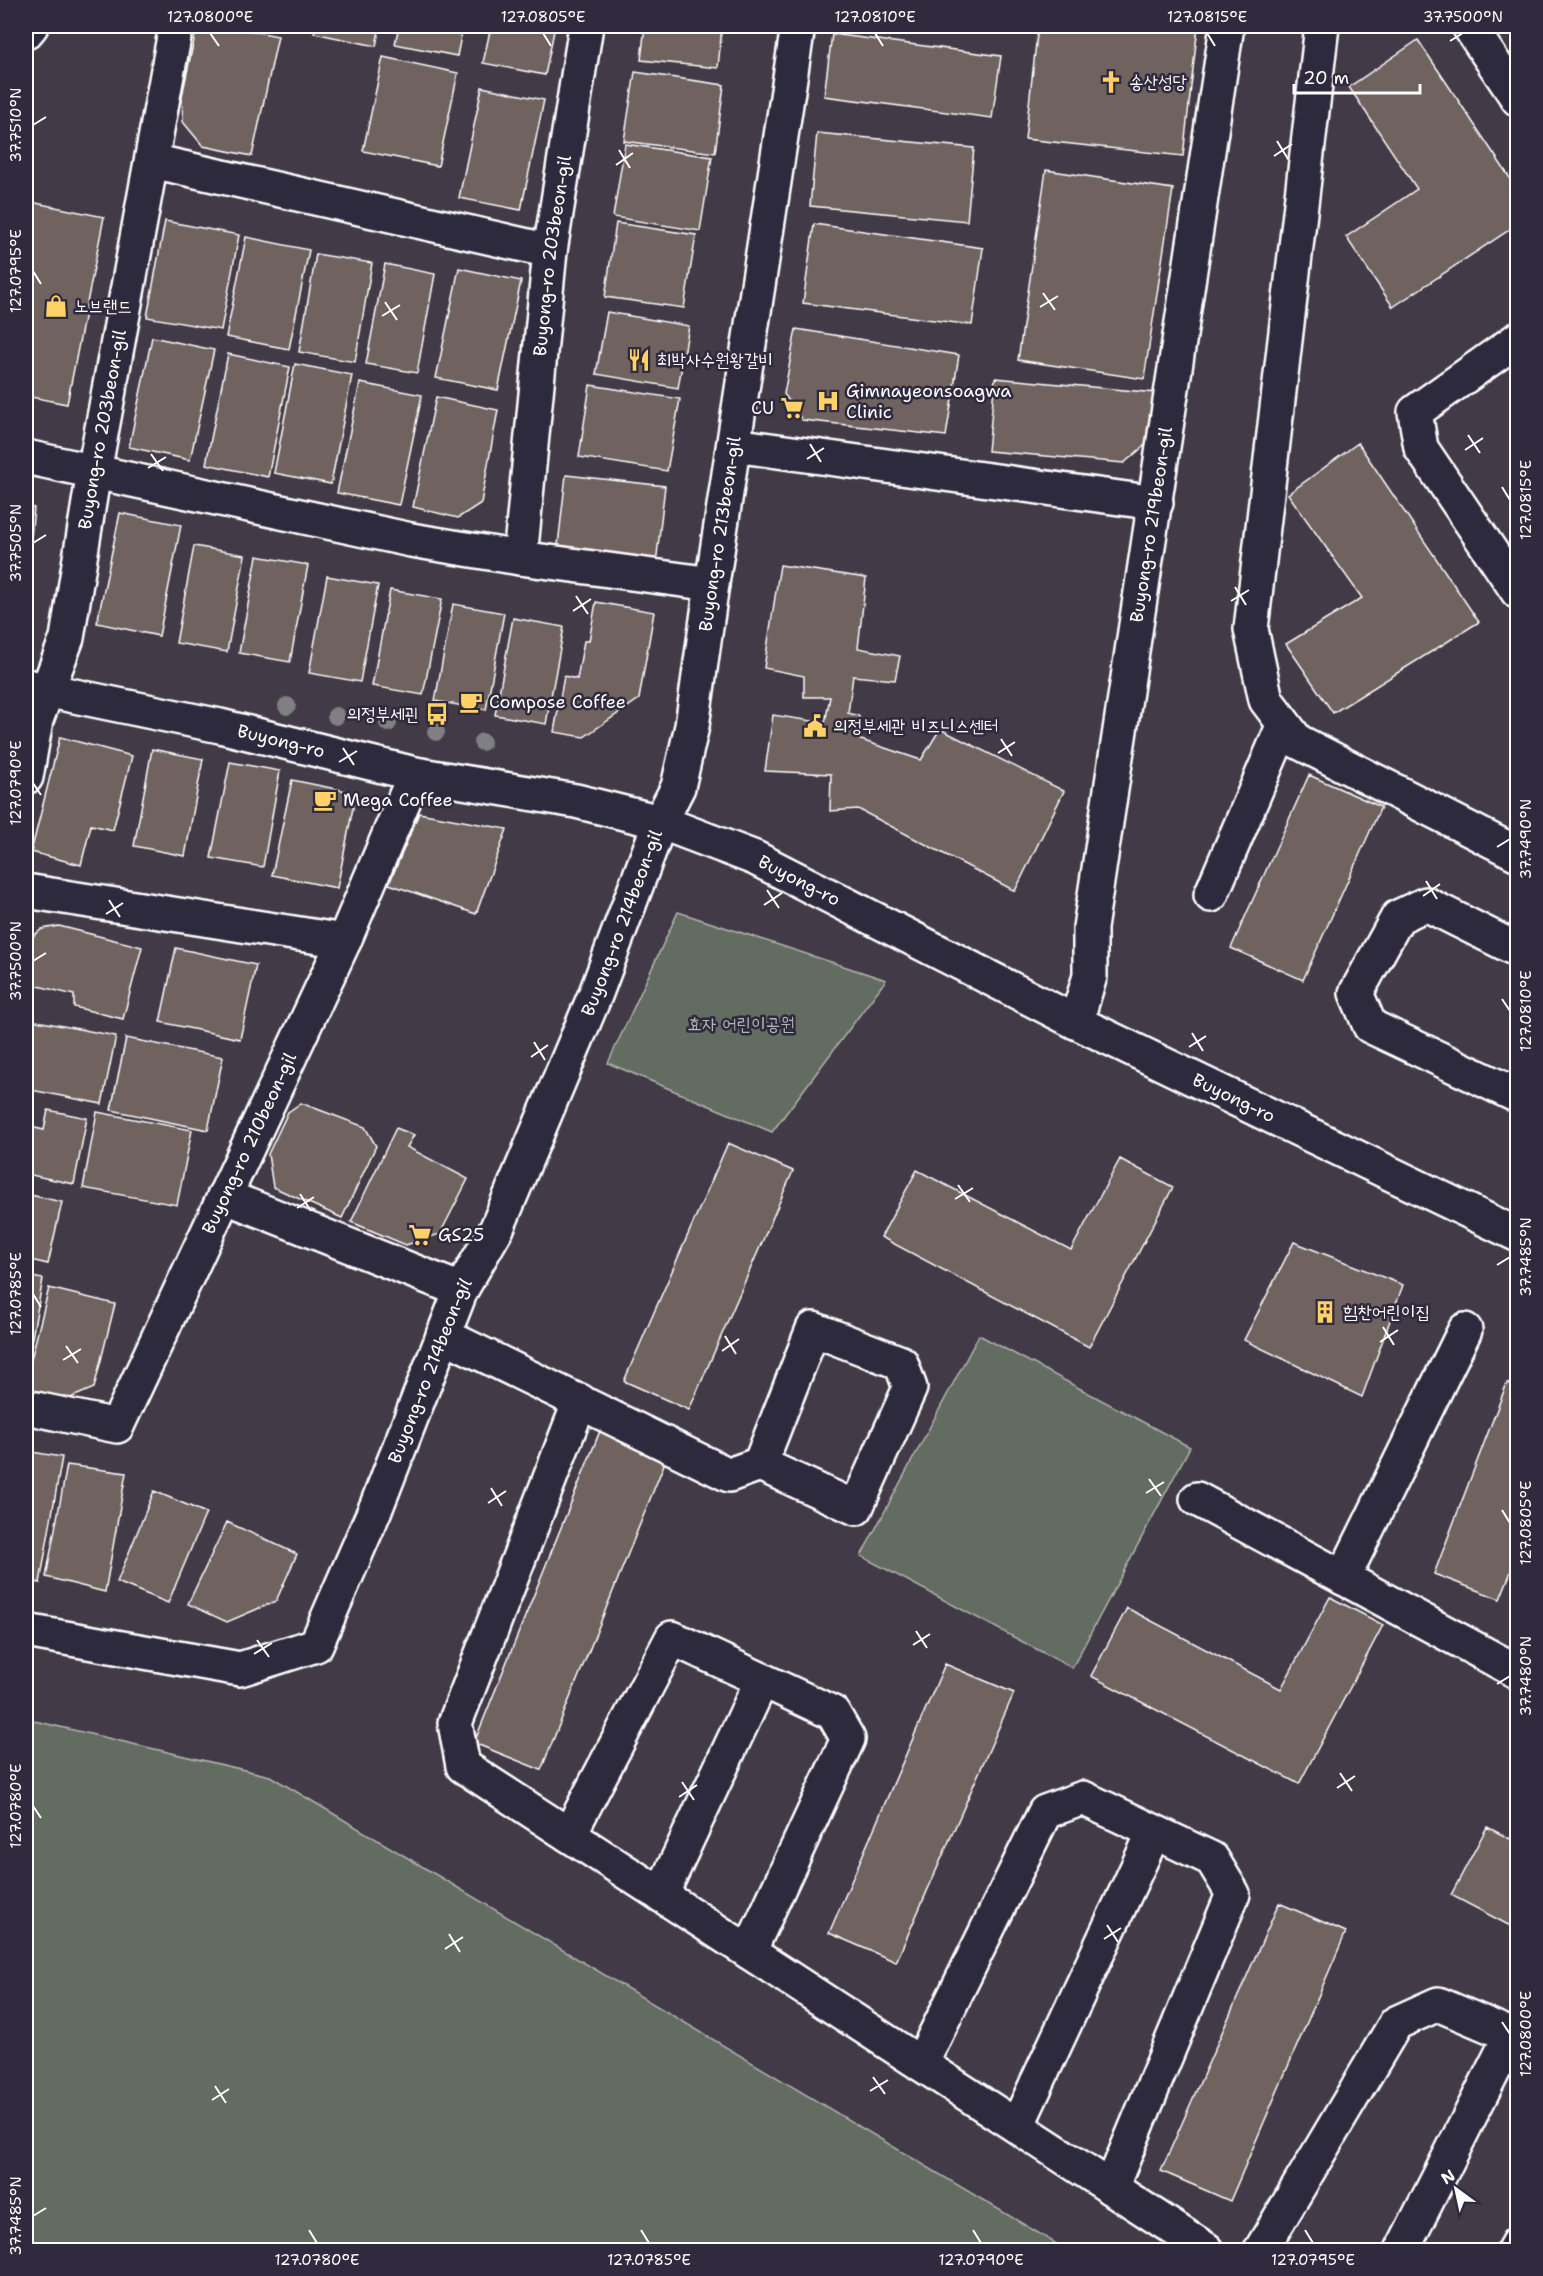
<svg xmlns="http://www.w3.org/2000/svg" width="1543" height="2276" viewBox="0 0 1543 2276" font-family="'Shantell Sans','Poor Story',sans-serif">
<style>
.green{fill:#646c60;stroke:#b2b6b0;stroke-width:1.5}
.building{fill:#70645f;stroke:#fff;stroke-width:1.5}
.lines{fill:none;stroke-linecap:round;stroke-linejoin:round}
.minor-casing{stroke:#fff;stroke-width:38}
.minor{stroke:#2f2a3d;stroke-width:33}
.tree{fill:#807f81}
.ticks{fill:none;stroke:#fff;stroke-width:2}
.labels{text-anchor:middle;stroke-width:5;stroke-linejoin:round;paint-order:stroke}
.poi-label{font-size:18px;fill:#fff;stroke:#2f2a3d;text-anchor:start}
.street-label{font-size:18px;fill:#fff;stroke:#2f2a3d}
.park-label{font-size:18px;fill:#b2b6b0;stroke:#2f2a3d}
.neatline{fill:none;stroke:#fff;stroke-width:2}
.ticks-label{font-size:15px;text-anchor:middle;fill:#fff}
</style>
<rect width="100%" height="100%" fill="#423b47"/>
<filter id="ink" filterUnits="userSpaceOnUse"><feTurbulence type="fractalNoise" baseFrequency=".0167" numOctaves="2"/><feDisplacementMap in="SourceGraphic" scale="12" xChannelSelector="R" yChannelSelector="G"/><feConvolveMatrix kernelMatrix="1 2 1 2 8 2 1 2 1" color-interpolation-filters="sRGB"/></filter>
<g filter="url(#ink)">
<path class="green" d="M 678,912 L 886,980 L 772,1132 L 608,1063 Z
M 979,1335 L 1190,1447 L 1072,1668 L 861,1556 Z
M 26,1719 L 270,1776 L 1067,2250 L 26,2250 Z"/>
<path class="building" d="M 197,26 L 227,26 L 278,36 L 252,156 L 203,146 L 183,122 L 182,96 Z
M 316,26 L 380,26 L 376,46 L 314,33 Z
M 399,26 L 463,26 L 457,56 L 395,44 Z
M 491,26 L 555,26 L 545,75 L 483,63 Z
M 645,26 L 722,26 L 718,68 L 641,60 Z
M 950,26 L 1015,26 L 1014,35 Z
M 1038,26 L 1198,26 L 1183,156 L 1025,139 Z
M 832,34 L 1001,56 L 992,118 L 824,96 Z
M 1418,40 L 1518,190 L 1518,224 L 1393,307 L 1346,237 L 1417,189 L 1349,87 Z
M 383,57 L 458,73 L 438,166 L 363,151 Z
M 635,72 L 724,85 L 715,153 L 624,141 Z
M 482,87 L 544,100 L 521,210 L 459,198 Z
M 817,133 L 974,148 L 967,221 L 810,206 Z
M 625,144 L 712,157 L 700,231 L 613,217 Z
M 1046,170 L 1173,189 L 1144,379 L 1018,360 Z
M 26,201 L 104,217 L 67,404 L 26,396 Z
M 165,221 L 239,235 L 221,330 L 147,317 Z
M 616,223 L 696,235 L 684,308 L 605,297 Z
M 814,224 L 983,248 L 972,325 L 803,303 Z
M 246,237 L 309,250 L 289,349 L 226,337 Z
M 316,254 L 372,263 L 355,362 L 299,352 Z
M 385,264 L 435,274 L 417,373 L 366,364 Z
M 459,268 L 521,281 L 498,390 L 436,378 Z
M 607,312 L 689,326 L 678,388 L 596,374 Z
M 796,329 L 959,355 L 946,436 L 802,420 L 784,394 Z
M 152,337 L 214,350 L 190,460 L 129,447 Z
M 228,354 L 290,367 L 268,477 L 206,464 Z
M 295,364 L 352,375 L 331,484 L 274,473 Z
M 995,378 L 1156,393 L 1151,440 L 1124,463 L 988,451 Z
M 360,383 L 422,395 L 399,505 L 337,493 Z
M 590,385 L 680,399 L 667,471 L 579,457 Z
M 436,397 L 498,410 L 481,503 L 458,518 L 413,507 Z
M 1358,443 L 1479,622 L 1333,713 L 1286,644 L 1362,598 L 1288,494 Z
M 566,475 L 665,486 L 656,564 L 557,554 Z
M 26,506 L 34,508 L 26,587 Z
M 120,513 L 181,525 L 159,636 L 97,623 Z
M 194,546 L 245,555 L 227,652 L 176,643 Z
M 257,556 L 308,565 L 290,662 L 239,653 Z
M 780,565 L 866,578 L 858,648 L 900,656 L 895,680 L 853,676 L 848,713 L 859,716 L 858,739 L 921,760 L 940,729 L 1064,791 L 1015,891 L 858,809 L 830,811 L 831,774 L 765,771 L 773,715 L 825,723 L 830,697 L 804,697 L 804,676 L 764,668 Z
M 327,576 L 378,585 L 360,682 L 309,673 Z
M 390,590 L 442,599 L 423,695 L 372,686 Z
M 596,602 L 654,612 L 639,699 L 584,737 L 554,732 L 564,676 L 577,679 L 584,641 L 589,641 Z
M 453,604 L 504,613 L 486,710 L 435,701 Z
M 513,618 L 564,627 L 546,724 L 495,715 Z
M 60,737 L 132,756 L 113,830 L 91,825 L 81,865 L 31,852 Z
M 152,749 L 203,759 L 185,856 L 134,846 Z
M 230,762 L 280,771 L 263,867 L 211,858 Z
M 1309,775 L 1381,807 L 1303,980 L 1231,948 Z
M 292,780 L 356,793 L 337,888 L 272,875 Z
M 419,813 L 507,829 L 476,914 L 389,884 Z
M 59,926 L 142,947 L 123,1019 L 74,1007 L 74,995 L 26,983 L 26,942 L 42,929 Z
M 176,948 L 256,965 L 240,1039 L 160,1022 Z
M 26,1019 L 116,1036 L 102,1104 L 26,1089 Z
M 126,1038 L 223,1057 L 208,1130 L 111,1110 Z
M 301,1103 L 365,1127 L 376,1146 L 342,1218 L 273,1187 L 268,1154 L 288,1112 Z
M 48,1110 L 87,1118 L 74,1184 L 26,1174 L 26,1126 L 44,1130 Z
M 97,1112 L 192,1130 L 177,1205 L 83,1188 Z
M 396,1128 L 414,1135 L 407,1147 L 468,1179 L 440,1234 L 406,1245 L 351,1222 Z
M 728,1143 L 793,1171 L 689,1410 L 624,1381 Z
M 1120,1159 L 1173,1187 L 1089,1347 L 881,1237 L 917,1170 L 1071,1250 Z
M 26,1194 L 62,1202 L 48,1264 L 26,1259 Z
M 1294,1242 L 1403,1285 L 1362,1397 L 1244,1340 Z
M 26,1276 L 43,1279 L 26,1370 Z
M 49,1288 L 115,1304 L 94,1388 L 68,1399 L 26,1388 L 26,1379 Z
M 1507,1383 L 1518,1387 L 1518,1554 L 1500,1599 L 1434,1574 Z
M 602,1426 L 669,1452 L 541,1770 L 474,1743 Z
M 26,1451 L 62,1457 L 40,1583 L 26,1580 Z
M 67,1465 L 126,1473 L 105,1592 L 46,1577 Z
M 154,1491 L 206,1513 L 168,1603 L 117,1582 Z
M 227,1522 L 297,1554 L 276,1601 L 227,1622 L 188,1604 Z
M 1330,1597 L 1383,1625 L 1299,1784 L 1091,1676 L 1127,1608 L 1281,1689 Z
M 945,1664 L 1014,1693 L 896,1962 L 829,1933 Z
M 1487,1827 L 1518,1843 L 1518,1930 L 1451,1895 Z
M 1279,1903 L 1346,1932 L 1230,2201 L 1161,2171 Z"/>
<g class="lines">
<g class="minor-casing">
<g id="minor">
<path d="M 1322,26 L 1251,629 L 1266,700 L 1297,741 L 1518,854"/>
<path d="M 1469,26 L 1518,99"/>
<path d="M 26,32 L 31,26"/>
<path d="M 152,161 L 550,251"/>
<path d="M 1518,339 L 1415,412 L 1421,448 L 1518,592"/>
<path d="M 734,445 L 1156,503"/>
<path d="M 26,457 L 411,540 L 520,558 L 712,584"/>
<path id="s1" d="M 520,558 L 550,251 L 586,26"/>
<path id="s2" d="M 26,686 L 220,726 L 415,774 L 576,801 L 660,822 L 755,858 L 1076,1022 L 1518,1235"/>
<path id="s3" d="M 26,777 L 36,720 L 67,638 L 94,472 L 176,26"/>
<path d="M 26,891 L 344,941"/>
<path d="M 1211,895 L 1284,724"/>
<path d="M 1518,950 L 1426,904 L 1398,917 L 1356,993 L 1370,1026 L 1518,1096"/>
<path id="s4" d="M 1076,1022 L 1090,976 L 1090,928 L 1227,26"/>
<path d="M 224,1196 L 461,1290"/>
<path d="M 443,1335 L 729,1475 L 760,1464 L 856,1508 L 910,1388 L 901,1363 L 813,1329 L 760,1464"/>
<path d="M 580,1401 L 455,1723 L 463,1766 L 1207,2250"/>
<path id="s5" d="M 26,1407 L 117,1426 L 344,941 L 415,774"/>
<path d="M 1197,1499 L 1518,1672"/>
<path d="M 1343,1578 L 1465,1330"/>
<path id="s6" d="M 26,1631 L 240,1669 L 316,1645 L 377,1505 L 461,1290 L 497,1228 L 596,993 L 660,822 L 678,787 L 692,726 L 712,584 L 798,26"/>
<path d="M 569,1835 L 672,1638 L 833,1713 L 848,1739 L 749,1952"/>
<path d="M 661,1895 L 762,1680"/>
<path d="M 921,2064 L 1045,1812 L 1083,1798 L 1212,1859 L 1233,1894 L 1111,2188"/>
<path d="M 1017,2126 L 1154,1832"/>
<path d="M 1261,2250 L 1396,2023 L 1438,2004 L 1518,2038"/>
<path d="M 1402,2250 L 1511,2035"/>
<path d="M 1514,2250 L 1518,2243"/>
</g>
</g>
<use href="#minor" class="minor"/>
</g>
<g class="tree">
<circle cx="287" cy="706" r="9"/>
<circle cx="336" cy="716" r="9"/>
<circle cx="388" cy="723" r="9"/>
<circle cx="436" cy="732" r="9"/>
<circle cx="482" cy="742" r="9"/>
</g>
</g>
<path class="ticks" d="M 210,33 L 219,46M 543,33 L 551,46M 875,33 L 883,46M 1207,33 L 1215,46M 1450,41 L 1463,33M 33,125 L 46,117M 1277,141 L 1288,159M 619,150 L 630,168M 1274,156 L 1292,144M 616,165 L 633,153M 33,271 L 41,284M 1043,293 L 1055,310M 385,302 L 397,320M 1040,307 L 1058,296M 382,316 L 400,305M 1468,435 L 1480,453M 810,444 L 821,462M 1465,450 L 1483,438M 151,454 L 163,471M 807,459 L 824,448M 148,468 L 166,457M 1502,487 L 1510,500M 33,543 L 46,535M 1235,587 L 1246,605M 576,596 L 588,614M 1231,601 L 1249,590M 573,611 L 591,599M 1001,739 L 1012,756M 343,748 L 354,765M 998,753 L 1015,742M 339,762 L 357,751M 33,783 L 41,795M 1497,847 L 1510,839M 1426,881 L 1437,899M 767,890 L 779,908M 1423,896 L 1440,884M 109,900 L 120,917M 764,905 L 782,893M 106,914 L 123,903M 33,961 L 46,953M 1502,999 L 1510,1011M 1192,1033 L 1203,1051M 534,1042 L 545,1060M 1189,1047 L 1206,1036M 531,1057 L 548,1045M 958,1185 L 970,1202M 300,1194 L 311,1211M 955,1199 L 973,1188M 297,1208 L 314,1197M 1497,1265 L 1510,1257M 33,1294 L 41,1307M 1383,1327 L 1394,1345M 725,1336 L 736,1354M 1380,1342 L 1398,1330M 66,1346 L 78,1363M 722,1351 L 739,1339M 63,1360 L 81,1349M 1149,1479 L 1161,1496M 491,1488 L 502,1506M 1146,1493 L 1164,1482M 488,1503 L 506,1491M 1502,1510 L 1510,1523M 916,1631 L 927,1648M 257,1640 L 269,1657M 913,1645 L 930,1634M 254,1654 L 272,1643M 1497,1684 L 1510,1676M 1340,1773 L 1352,1791M 682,1782 L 694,1800M 1337,1788 L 1355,1776M 679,1797 L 697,1785M 33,1806 L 41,1818M 1107,1925 L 1118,1942M 449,1934 L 460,1952M 1104,1939 L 1121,1928M 445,1949 L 463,1937M 1502,2022 L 1510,2034M 873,2077 L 885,2094M 215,2086 L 226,2103M 870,2091 L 888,2080M 212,2100 L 229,2089M 33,2216 L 46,2208M 309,2230 L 317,2243M 641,2230 L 649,2243M 973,2230 L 981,2243M 1305,2230 L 1313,2243"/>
<defs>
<g id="church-bare" transform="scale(1.8)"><path d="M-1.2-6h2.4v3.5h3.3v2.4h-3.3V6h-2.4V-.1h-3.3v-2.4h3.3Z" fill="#ffd166" stroke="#2f2a3d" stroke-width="2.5" paint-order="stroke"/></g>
<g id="shop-bare" transform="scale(1.8)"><path d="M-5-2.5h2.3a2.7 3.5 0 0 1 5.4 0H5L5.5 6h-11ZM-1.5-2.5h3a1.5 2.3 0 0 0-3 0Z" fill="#ffd166" stroke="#2f2a3d" stroke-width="2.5" paint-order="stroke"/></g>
<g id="restaurant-bare" transform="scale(1.8)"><path d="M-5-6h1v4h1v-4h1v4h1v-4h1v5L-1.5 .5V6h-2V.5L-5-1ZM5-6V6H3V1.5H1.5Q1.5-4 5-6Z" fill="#ffd166" stroke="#2f2a3d" stroke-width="2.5" paint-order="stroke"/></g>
<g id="hospital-bare" transform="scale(1.8)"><path d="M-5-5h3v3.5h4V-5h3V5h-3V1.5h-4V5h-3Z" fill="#ffd166" stroke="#2f2a3d" stroke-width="2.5" paint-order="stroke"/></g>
<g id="supermarket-bare" transform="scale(1.8)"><path d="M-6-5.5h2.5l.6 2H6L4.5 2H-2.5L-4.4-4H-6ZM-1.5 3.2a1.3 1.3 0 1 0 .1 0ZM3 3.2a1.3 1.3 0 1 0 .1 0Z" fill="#ffd166" stroke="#2f2a3d" stroke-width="2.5" paint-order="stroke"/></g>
<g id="cafe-bare" transform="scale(1.8)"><path d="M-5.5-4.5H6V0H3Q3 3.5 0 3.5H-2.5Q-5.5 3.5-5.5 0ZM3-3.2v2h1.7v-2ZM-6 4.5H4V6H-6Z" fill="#ffd166" stroke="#2f2a3d" stroke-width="2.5" paint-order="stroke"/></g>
<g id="bus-bare" transform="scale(1.8)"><path d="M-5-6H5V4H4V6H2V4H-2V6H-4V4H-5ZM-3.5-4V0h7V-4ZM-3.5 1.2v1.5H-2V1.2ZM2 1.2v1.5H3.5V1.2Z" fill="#ffd166" stroke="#2f2a3d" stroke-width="2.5" paint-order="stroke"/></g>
<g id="civic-bare" transform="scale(1.8)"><path d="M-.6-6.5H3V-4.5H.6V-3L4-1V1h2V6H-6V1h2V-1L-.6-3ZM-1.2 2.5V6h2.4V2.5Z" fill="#ffd166" stroke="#2f2a3d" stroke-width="2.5" paint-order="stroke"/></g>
<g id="building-bare" transform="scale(1.8)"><path d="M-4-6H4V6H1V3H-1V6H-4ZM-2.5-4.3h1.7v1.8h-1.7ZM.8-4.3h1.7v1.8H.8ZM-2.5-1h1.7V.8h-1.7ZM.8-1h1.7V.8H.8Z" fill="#ffd166" stroke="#2f2a3d" stroke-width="2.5" paint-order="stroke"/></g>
</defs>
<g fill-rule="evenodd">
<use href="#church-bare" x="1111" y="82"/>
<use href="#shop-bare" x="56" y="306"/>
<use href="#restaurant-bare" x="639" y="360"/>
<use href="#hospital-bare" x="828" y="401"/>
<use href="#supermarket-bare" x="792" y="408"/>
<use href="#cafe-bare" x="471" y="702"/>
<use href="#bus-bare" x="437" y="714"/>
<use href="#civic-bare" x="815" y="726"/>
<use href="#cafe-bare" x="325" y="800"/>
<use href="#supermarket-bare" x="420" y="1235"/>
<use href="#building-bare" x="1325" y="1312"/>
</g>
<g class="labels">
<g class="poi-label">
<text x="1129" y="88">송산성당</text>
<text x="74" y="312">노브랜드</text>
<text x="657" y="366">최박사수원왕갈비</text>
<text x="846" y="397">Gimnayeonsoagwa<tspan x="846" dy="21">Clinic</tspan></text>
<text x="774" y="414" text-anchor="end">CU</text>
<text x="489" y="708">Compose Coffee</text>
<text x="419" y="720" text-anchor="end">의정부세괸</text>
<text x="833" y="732">의정부세관 비즈니스센터</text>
<text x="343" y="806">Mega Coffee</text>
<text x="438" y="1241">GS25</text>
<text x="1343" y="1318">힘찬어린이집</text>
</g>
<g class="street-label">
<text dy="6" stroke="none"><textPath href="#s1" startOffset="304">Buyong-ro 203beon-gil</textPath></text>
<text dy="6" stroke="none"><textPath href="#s3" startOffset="357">Buyong-ro 203beon-gil</textPath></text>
<text dy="6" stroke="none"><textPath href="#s4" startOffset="504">Buyong-ro 219beon-gil</textPath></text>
<text dy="6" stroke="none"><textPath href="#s6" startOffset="1486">Buyong-ro 213beon-gil</textPath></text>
<text dy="6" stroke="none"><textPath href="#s2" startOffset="261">Buyong-ro</textPath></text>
<text dy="6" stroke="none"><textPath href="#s2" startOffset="800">Buyong-ro</textPath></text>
<text dy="6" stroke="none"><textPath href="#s6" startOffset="1082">Buyong-ro 214beon-gil</textPath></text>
<text dy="6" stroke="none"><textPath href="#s2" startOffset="1286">Buyong-ro</textPath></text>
<text dy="6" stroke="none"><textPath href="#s5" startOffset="405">Buyong-ro 210beon-gil</textPath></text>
<text dy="6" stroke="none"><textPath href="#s6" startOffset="594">Buyong-ro 214beon-gil</textPath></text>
</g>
<g class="park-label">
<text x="741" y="1030">효자 어린이공원</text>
</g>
</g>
<rect width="1543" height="2276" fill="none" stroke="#2f2a3d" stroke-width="66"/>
<g transform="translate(1456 2189) rotate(327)" stroke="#2f2a3d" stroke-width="4.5" paint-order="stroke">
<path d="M0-4.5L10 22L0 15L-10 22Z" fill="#ffffff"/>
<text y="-9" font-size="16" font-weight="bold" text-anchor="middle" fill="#ffffff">N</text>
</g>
<path d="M1294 84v9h126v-9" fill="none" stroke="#ffffff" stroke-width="3"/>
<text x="1303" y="84" font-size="18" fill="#ffffff" stroke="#2f2a3d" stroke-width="4.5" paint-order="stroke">20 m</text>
<rect x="33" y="33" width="1477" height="2210" class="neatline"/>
<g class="ticks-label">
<text x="210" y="22">127.0800°E</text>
<text x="543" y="22">127.0805°E</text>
<text x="875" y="22">127.0810°E</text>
<text x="1207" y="22">127.0815°E</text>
<text x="1463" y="22">37.7500°N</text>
<text transform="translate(16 125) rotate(-90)" y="5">37.7510°N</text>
<text transform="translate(16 271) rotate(-90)" y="5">127.0795°E</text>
<text transform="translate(1526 500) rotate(-90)" y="5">127.0815°E</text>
<text transform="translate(16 543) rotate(-90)" y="5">37.7505°N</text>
<text transform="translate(16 783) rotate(-90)" y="5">127.0790°E</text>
<text transform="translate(1526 839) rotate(-90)" y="5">37.7490°N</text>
<text transform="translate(16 961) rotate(-90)" y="5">37.7500°N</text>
<text transform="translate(1526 1011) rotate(-90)" y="5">127.0810°E</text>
<text transform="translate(1526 1257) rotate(-90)" y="5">37.7485°N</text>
<text transform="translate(16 1294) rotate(-90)" y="5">127.0785°E</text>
<text transform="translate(1526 1523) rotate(-90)" y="5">127.0805°E</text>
<text transform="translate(1526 1676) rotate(-90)" y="5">37.7480°N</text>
<text transform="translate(16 1806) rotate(-90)" y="5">127.0780°E</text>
<text transform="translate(1526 2034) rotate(-90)" y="5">127.0800°E</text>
<text transform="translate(16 2216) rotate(-90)" y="5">37.7485°N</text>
<text x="317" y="2265">127.0780°E</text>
<text x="649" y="2265">127.0785°E</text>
<text x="981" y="2265">127.0790°E</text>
<text x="1313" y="2265">127.0795°E</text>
</g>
</svg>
